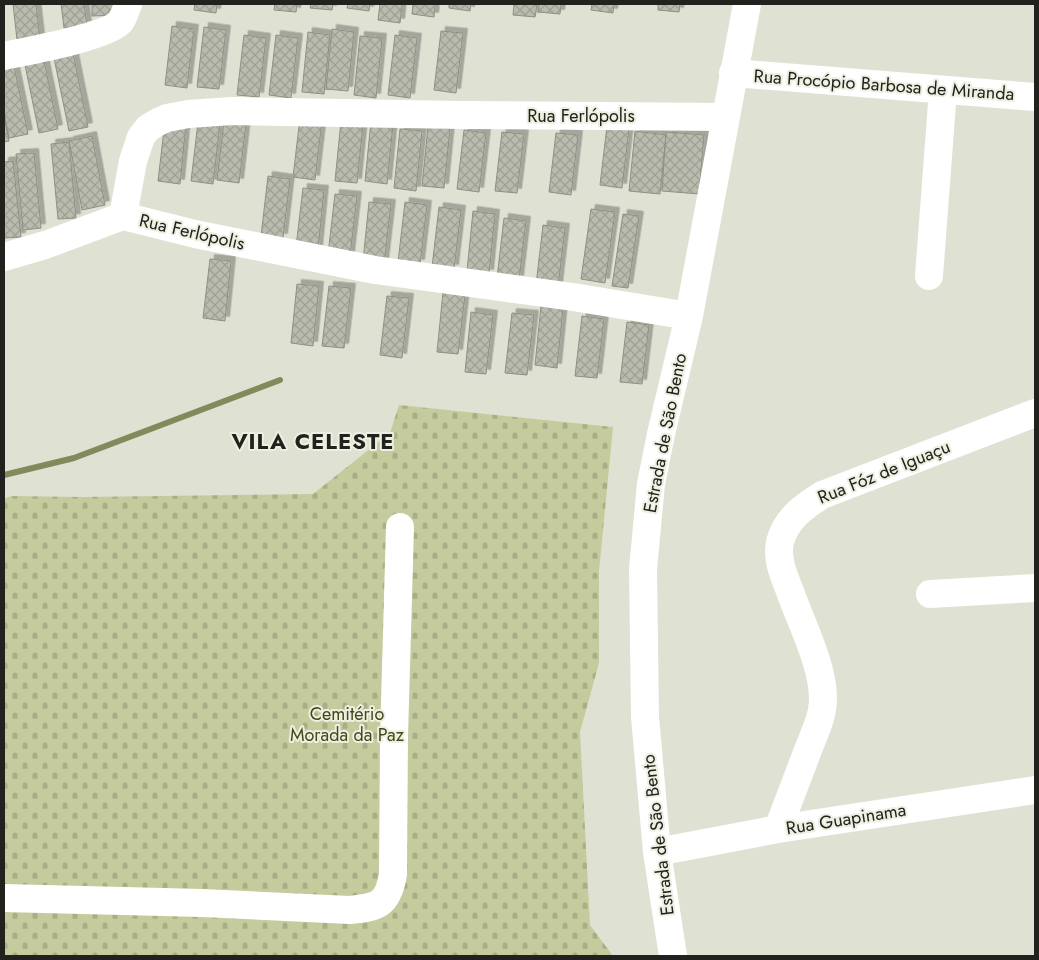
<svg xmlns="http://www.w3.org/2000/svg" width="1039" height="960" viewBox="0 0 1039 960" font-family="Jost,sans-serif">
<style>
.cemetery{fill:url(#cemetery-stones)}
.lines{fill:none;stroke-linecap:round;stroke-linejoin:round}
.stream{stroke:#84895c;stroke-width:6}
.building{fill:url(#building-cross-hatch);stroke:#8e9083;filter:url(#shadow)}
.minor{stroke:#fff;stroke-width:28}
.labels{text-anchor:middle;stroke-width:4;stroke-linejoin:round;paint-order:stroke}
.street-label{font-size:18px;fill:#21221d;stroke:#edefe0}
.park-label{font-size:18px;fill:#444819;stroke:#edefe0}
.district-label{font-size:22px;font-weight:bold;letter-spacing:1px;fill:#21221d;stroke:#edefe0}
</style>
<defs>
<pattern id="cemetery-stones" width="16" height="16" patternUnits="userSpaceOnUse" patternTransform="scale(1.25)"><rect width="16" height="16" fill="#c6cb9d"/><path d="M2 7V4a2 2 0 0 1 4 0v3zM10 15v-3a2 2 0 0 1 4 0v3z" fill="#aaae87"/></pattern>
<pattern id="building-cross-hatch" width="8" height="8" patternUnits="userSpaceOnUse" patternTransform="scale(1.25)"><rect width="8" height="8" fill="#b8bbad"/><path d="M0 0l8 8M0 8l8-8" fill="none" stroke="#9ea094"/></pattern>
<filter id="shadow"><feDropShadow dx="4.5" dy="-4.5" stdDeviation="0" flood-color="#0004"/></filter>
</defs>
<rect width="100%" height="100%" fill="#dfe1d3"/>
<path class="cemetery" d="M 399,405 L 613,427 L 599,571 L 599,663 L 580,732 L 590,925 L 613,956 L 4,956 L 4,499 L 11,496 L 82,497 L 313,494 L 390,433 Z"/>
<g class="lines">
<path class="stream" d="M 4,475 L 74,458 L 280,380"/>
</g>
<path class="building" d="M 13,4 L 36,4 L 40,38 L 17,40 Z
M 61,4 L 84,4 L 87,25 L 64,28 Z
M 92,4 L 120,4 L 120,15 L 92,16 Z
M 195,4 L 217,4 L 216,13 L 194,10 Z
M 275,4 L 297,4 L 296,12 L 274,10 Z
M 311,4 L 333,4 L 332,10 L 310,8 Z
M 348,4 L 370,4 L 369,11 L 347,8 Z
M 380,4 L 402,4 L 400,23 L 378,20 Z
M 413,4 L 435,4 L 434,17 L 412,14 Z
M 449,4 L 471,4 L 470,11 L 449,8 Z
M 514,4 L 537,4 L 535,17 L 513,15 Z
M 539,4 L 561,4 L 560,14 L 538,12 Z
M 592,4 L 614,4 L 613,13 L 591,10 Z
M 658,4 L 680,4 L 679,12 L 658,10 Z
M 172,26 L 194,29 L 187,88 L 165,85 Z
M 204,27 L 226,30 L 219,89 L 197,87 Z
M 332,29 L 354,32 L 348,91 L 326,89 Z
M 441,31 L 463,33 L 456,93 L 434,90 Z
M 308,32 L 330,35 L 324,94 L 302,92 Z
M 244,35 L 266,38 L 259,97 L 237,95 Z
M 276,35 L 298,38 L 291,98 L 269,95 Z
M 395,35 L 417,38 L 410,98 L 388,95 Z
M 360,36 L 382,38 L 376,98 L 354,95 Z
M 73,53 L 88,127 L 69,131 L 54,58 Z
M 43,56 L 58,129 L 39,133 L 24,60 Z
M 13,61 L 28,134 L 9,138 L 4,112 L 4,63 Z
M 4,115 L 9,141 L 4,142 Z
M 300,118 L 322,120 L 315,180 L 293,177 Z
M 165,121 L 186,124 L 180,184 L 158,181 Z
M 224,121 L 246,123 L 239,183 L 217,180 Z
M 341,121 L 363,124 L 357,183 L 335,181 Z
M 371,121 L 393,124 L 387,184 L 365,181 Z
M 198,122 L 220,124 L 213,184 L 191,181 Z
M 428,126 L 450,129 L 444,188 L 422,186 Z
M 607,126 L 629,129 L 622,188 L 600,185 Z
M 400,129 L 422,131 L 416,191 L 394,188 Z
M 464,130 L 486,133 L 479,192 L 457,189 Z
M 635,131 L 666,135 L 660,194 L 629,191 Z
M 502,132 L 524,134 L 517,193 L 495,191 Z
M 666,132 L 704,135 L 699,194 L 662,191 Z
M 556,133 L 578,135 L 571,195 L 549,192 Z
M 92,136 L 105,205 L 82,210 L 69,141 Z
M 69,142 L 76,218 L 58,219 L 51,144 Z
M 34,153 L 41,228 L 23,230 L 16,154 Z
M 13,161 L 21,237 L 4,238 L 4,162 Z
M 268,176 L 290,179 L 283,238 L 261,236 Z
M 303,188 L 324,190 L 318,250 L 296,247 Z
M 335,194 L 357,196 L 350,256 L 328,254 Z
M 369,202 L 391,204 L 384,264 L 363,261 Z
M 405,202 L 427,205 L 420,264 L 398,262 Z
M 439,207 L 461,210 L 454,269 L 432,267 Z
M 591,209 L 615,212 L 605,283 L 581,279 Z
M 473,211 L 495,214 L 489,274 L 467,271 Z
M 623,214 L 639,216 L 628,288 L 612,286 Z
M 504,218 L 526,221 L 519,280 L 497,278 Z
M 543,225 L 565,228 L 558,287 L 536,285 Z
M 210,259 L 231,261 L 225,321 L 203,318 Z
M 297,284 L 319,286 L 313,346 L 291,343 Z
M 329,286 L 351,288 L 344,348 L 322,346 Z
M 443,292 L 465,295 L 458,354 L 437,352 Z
M 387,296 L 409,298 L 402,358 L 380,355 Z
M 541,306 L 563,308 L 557,368 L 535,365 Z
M 471,312 L 493,315 L 486,374 L 465,372 Z
M 512,313 L 534,315 L 527,375 L 505,373 Z
M 582,316 L 604,319 L 597,378 L 575,376 Z
M 627,322 L 649,325 L 642,384 L 620,382 Z"/>
<g class="lines">
<path class="minor" d="M 4,56 C 27,51 106,37 120,22 C 124,17 126,9 128,4
M 733,73 L 1035,97
M 4,257 L 45,245 L 123,216
M 929,276 L 943,90
M 689,316 L 573,297 L 375,270 L 195,234 L 123,216 L 133,161 L 141,137 L 148,128 L 158,122 L 167,118 L 188,114 L 232,111 L 461,115 L 725,117
M 930,594 L 1035,588
M 778,829 C 788,803 798,776 808,750 C 814,734 823,717 823,699 C 823,665 802,625 791,594 C 785,578 776,560 780,542 C 786,519 803,507 822,495 L 1035,413
M 657,852 L 778,829 L 1035,790
M 4,898 L 202,903 L 350,910 C 378,907 388,905 393,874 L 394,737 L 400,527
M 673,956 L 657,852 L 645,717 L 643,569 L 651,484 L 661,434 L 689,316 L 747,4"/>
</g>
<g class="labels">
<g class="street-label">
<text transform="translate(884 85) rotate(4)" y="6">Rua Procópio Barbosa de Miranda</text>
<text x="581" y="122">Rua Ferlópolis</text>
<text transform="translate(192 232) rotate(13)" y="6">Rua Ferlópolis</text>
<text transform="translate(665 433) rotate(-79)" y="6">Estrada de São Bento</text>
<text transform="translate(884 472) rotate(-22)" y="6">Rua Fóz de Iguaçu</text>
<text transform="translate(846 819) rotate(-9)" y="6">Rua Guapinama</text>
<text transform="translate(658 835) rotate(-97)" y="6">Estrada de São Bento</text>
</g>
<g class="park-label">
<text x="347" y="720">Cemitério<tspan x="347" dy="21">Morada da Paz</tspan></text>
</g>
<g class="district-label">
<text x="313" y="449">VILA CELESTE</text>
</g>
</g>
<rect width="1039" height="960" fill="none" stroke="#21221d" stroke-width="10"/>
</svg>
